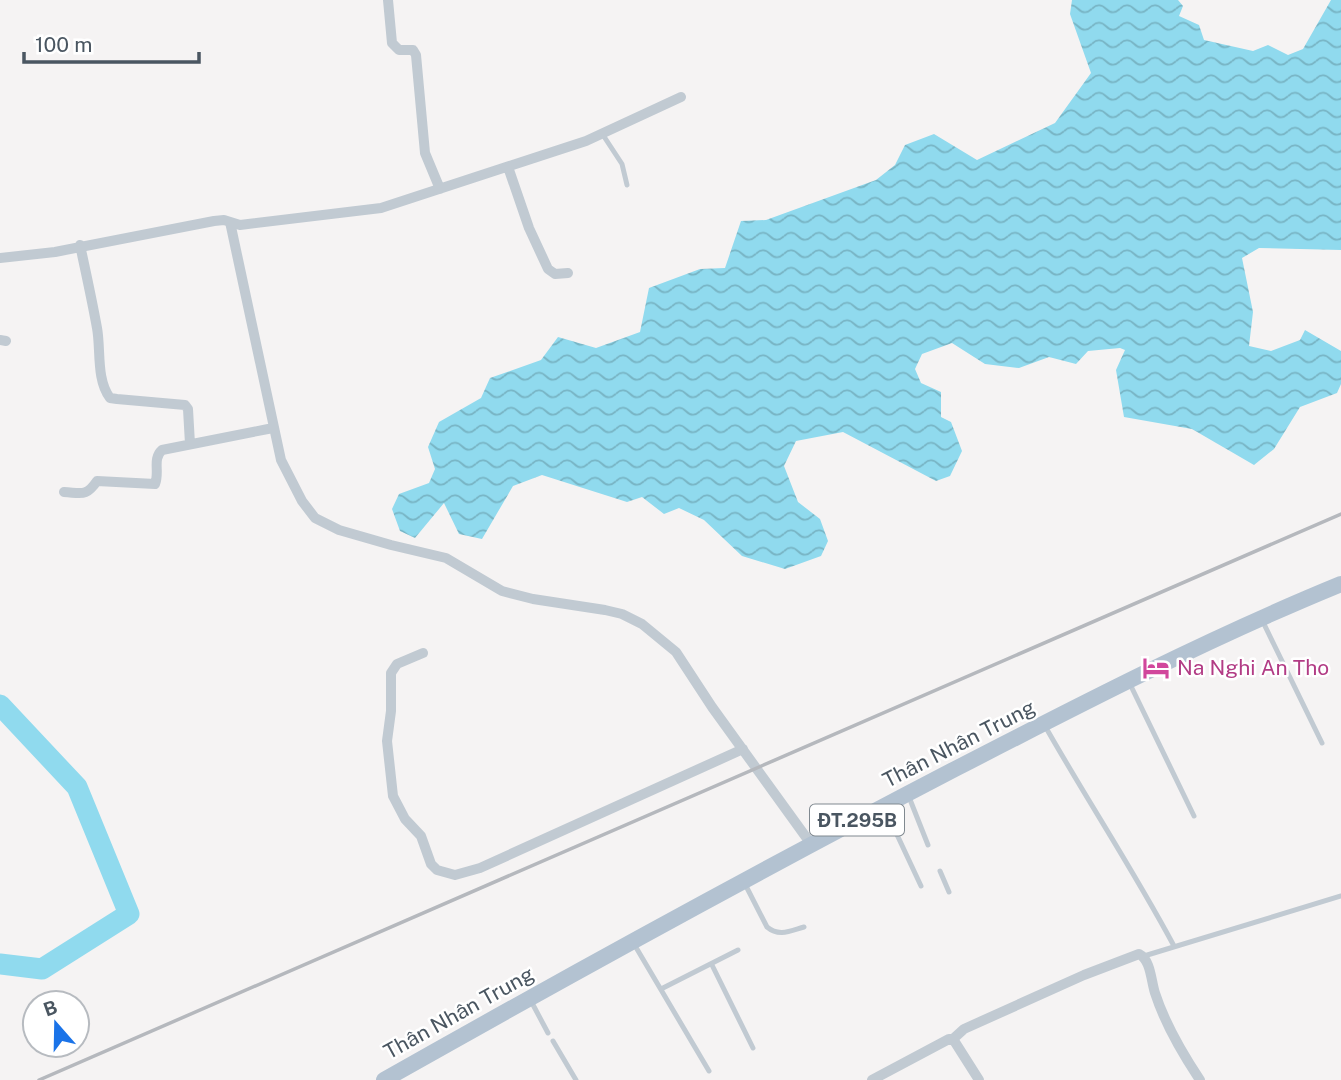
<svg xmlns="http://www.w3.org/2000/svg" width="1341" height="1080" viewBox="0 0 1341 1080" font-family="'Public Sans',sans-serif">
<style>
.water{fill:url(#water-waves)}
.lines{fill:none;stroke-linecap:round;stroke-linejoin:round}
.river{stroke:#90daee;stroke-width:21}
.lane{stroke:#c1cad2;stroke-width:5}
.street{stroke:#c1cad2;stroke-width:10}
.primary{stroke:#b3c2d1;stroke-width:16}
.rail{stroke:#b5b8bd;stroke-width:3.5}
.labels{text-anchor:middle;stroke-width:5;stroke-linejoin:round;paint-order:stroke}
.shield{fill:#fff;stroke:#808990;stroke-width:2}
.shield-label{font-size:19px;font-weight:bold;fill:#4a5661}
.hotel-label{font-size:21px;fill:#b23c85;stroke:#fff;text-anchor:start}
.street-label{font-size:21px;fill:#4a5661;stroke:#fff}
</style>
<defs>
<pattern id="water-waves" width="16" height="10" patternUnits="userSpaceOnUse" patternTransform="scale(1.75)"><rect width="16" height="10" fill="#90daee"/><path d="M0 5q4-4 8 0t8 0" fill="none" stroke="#78b4c4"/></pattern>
</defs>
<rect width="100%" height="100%" fill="#f5f3f3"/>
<path class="water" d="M 1072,0 L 1178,0 L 1183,6 L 1179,16 L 1199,25 L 1204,40 L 1253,51 L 1268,45 L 1288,55 L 1303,49 L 1331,0 L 1341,0 L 1341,250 L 1259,248 L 1242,258 L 1253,312 L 1249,346 L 1271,351 L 1300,340 L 1305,330 L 1341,351 L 1341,384 L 1337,393 L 1300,407 L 1274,449 L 1254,465 L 1192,429 L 1124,417 L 1116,370 L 1125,350 L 1120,348 L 1088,351 L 1076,364 L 1049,357 L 1019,368 L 985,364 L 952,343 L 922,354 L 915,369 L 921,383 L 941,392 L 941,417 L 951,422 L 962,451 L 950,476 L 936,481 L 843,432 L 796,441 L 784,466 L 798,502 L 820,519 L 828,541 L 821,556 L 785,569 L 742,556 L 704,520 L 679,508 L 664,514 L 642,497 L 627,502 L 542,475 L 513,486 L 482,539 L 459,534 L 444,503 L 415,538 L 400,531 L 392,509 L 399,494 L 429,483 L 435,469 L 428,447 L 439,422 L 481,398 L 490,378 L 541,360 L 558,337 L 596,348 L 640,332 L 649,288 L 700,269 L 725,268 L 741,221 L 766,220 L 876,180 L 895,165 L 905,145 L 934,134 L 977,160 L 1055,123 L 1091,73 L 1070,14 Z"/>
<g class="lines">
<path class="river" d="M 0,705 L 77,787 L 129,914 L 42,969 L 0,964"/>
<path class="lane" d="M 603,135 L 622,164 L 627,185
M 1262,620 L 1322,743
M 1129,682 L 1194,816
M 1045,726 C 1087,800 1134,871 1174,946
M 909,797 L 928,845
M 885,809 L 921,886
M 940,871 L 949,892
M 745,884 L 767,927 C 779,937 790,931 804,927
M 634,944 L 709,1071
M 1144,956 L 1341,896
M 712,965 L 753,1048
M 661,989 L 738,950
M 531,1001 L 548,1033
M 553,1041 L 576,1080"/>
<path class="street" d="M 388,0 L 392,43 L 399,50 L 413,50 L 416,55 L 425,153 L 440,189
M 508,167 L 529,228 L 548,269 L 555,274 L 568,273
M 230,222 L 281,460 L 302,501 L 315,518 L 339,530 L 391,545 L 446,558 L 502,591 L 533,599 L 605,610 L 622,614 L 642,624 L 676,652 L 712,707 L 811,844
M 80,245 C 86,273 92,300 97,328 C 101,349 96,380 110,398 L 117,399 L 185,405 L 188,409 L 190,444
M 0,258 L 55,252 L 214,221 L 224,220 L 240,225 L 381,208 L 586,141 L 681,97
M 0,340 L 6,341
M 64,492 C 82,493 86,497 97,481 L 155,484 C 160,472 152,459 162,450 L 273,428
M 423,653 L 397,664 L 391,673 L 391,711 L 387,741 L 393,796 L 405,819 L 421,836 L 431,864 L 437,870 L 455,875 L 480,868 L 743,749
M 953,1039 L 964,1029 L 1084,975 L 1139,954 C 1151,960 1151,981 1155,993 C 1165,1024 1182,1053 1200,1080
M 872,1080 L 949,1039 L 953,1039 L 979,1080"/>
<path class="primary" d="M 384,1080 C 573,973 763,869 955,769 C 1081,704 1209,638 1341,584"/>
<path class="rail" d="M 39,1080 L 1341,514"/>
</g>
<defs>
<g id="hotel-bare" transform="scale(2.1)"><path d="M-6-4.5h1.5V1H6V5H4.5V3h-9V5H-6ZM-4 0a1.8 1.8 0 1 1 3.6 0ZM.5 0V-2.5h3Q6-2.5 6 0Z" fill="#d1479c" stroke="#fff" stroke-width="2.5" paint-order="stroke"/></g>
</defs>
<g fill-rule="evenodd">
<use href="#hotel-bare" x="1156" y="668"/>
</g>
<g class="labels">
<rect class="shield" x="810" y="804.5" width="94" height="31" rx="5"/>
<g class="shield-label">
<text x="857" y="827">ĐT.295B</text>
</g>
<g class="hotel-label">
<text x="1177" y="675">Na Nghi An Tho</text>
</g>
<g class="street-label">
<text transform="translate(959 744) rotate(-27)" y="7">Thân Nhân Trung</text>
<text transform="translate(459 1013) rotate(-29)" y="7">Thân Nhân Trung</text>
</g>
</g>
<g transform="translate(56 1024) rotate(340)"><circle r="33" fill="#ffffff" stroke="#b7bbc0" stroke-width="2"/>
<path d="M0-5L12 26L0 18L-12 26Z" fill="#1a73e8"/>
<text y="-10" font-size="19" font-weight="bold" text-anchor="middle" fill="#4a5661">B</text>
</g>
<path d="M24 52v10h175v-10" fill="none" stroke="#4a5661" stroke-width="3.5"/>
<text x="35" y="52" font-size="21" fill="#4a5661" stroke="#ffffff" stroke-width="5" paint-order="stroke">100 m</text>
</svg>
